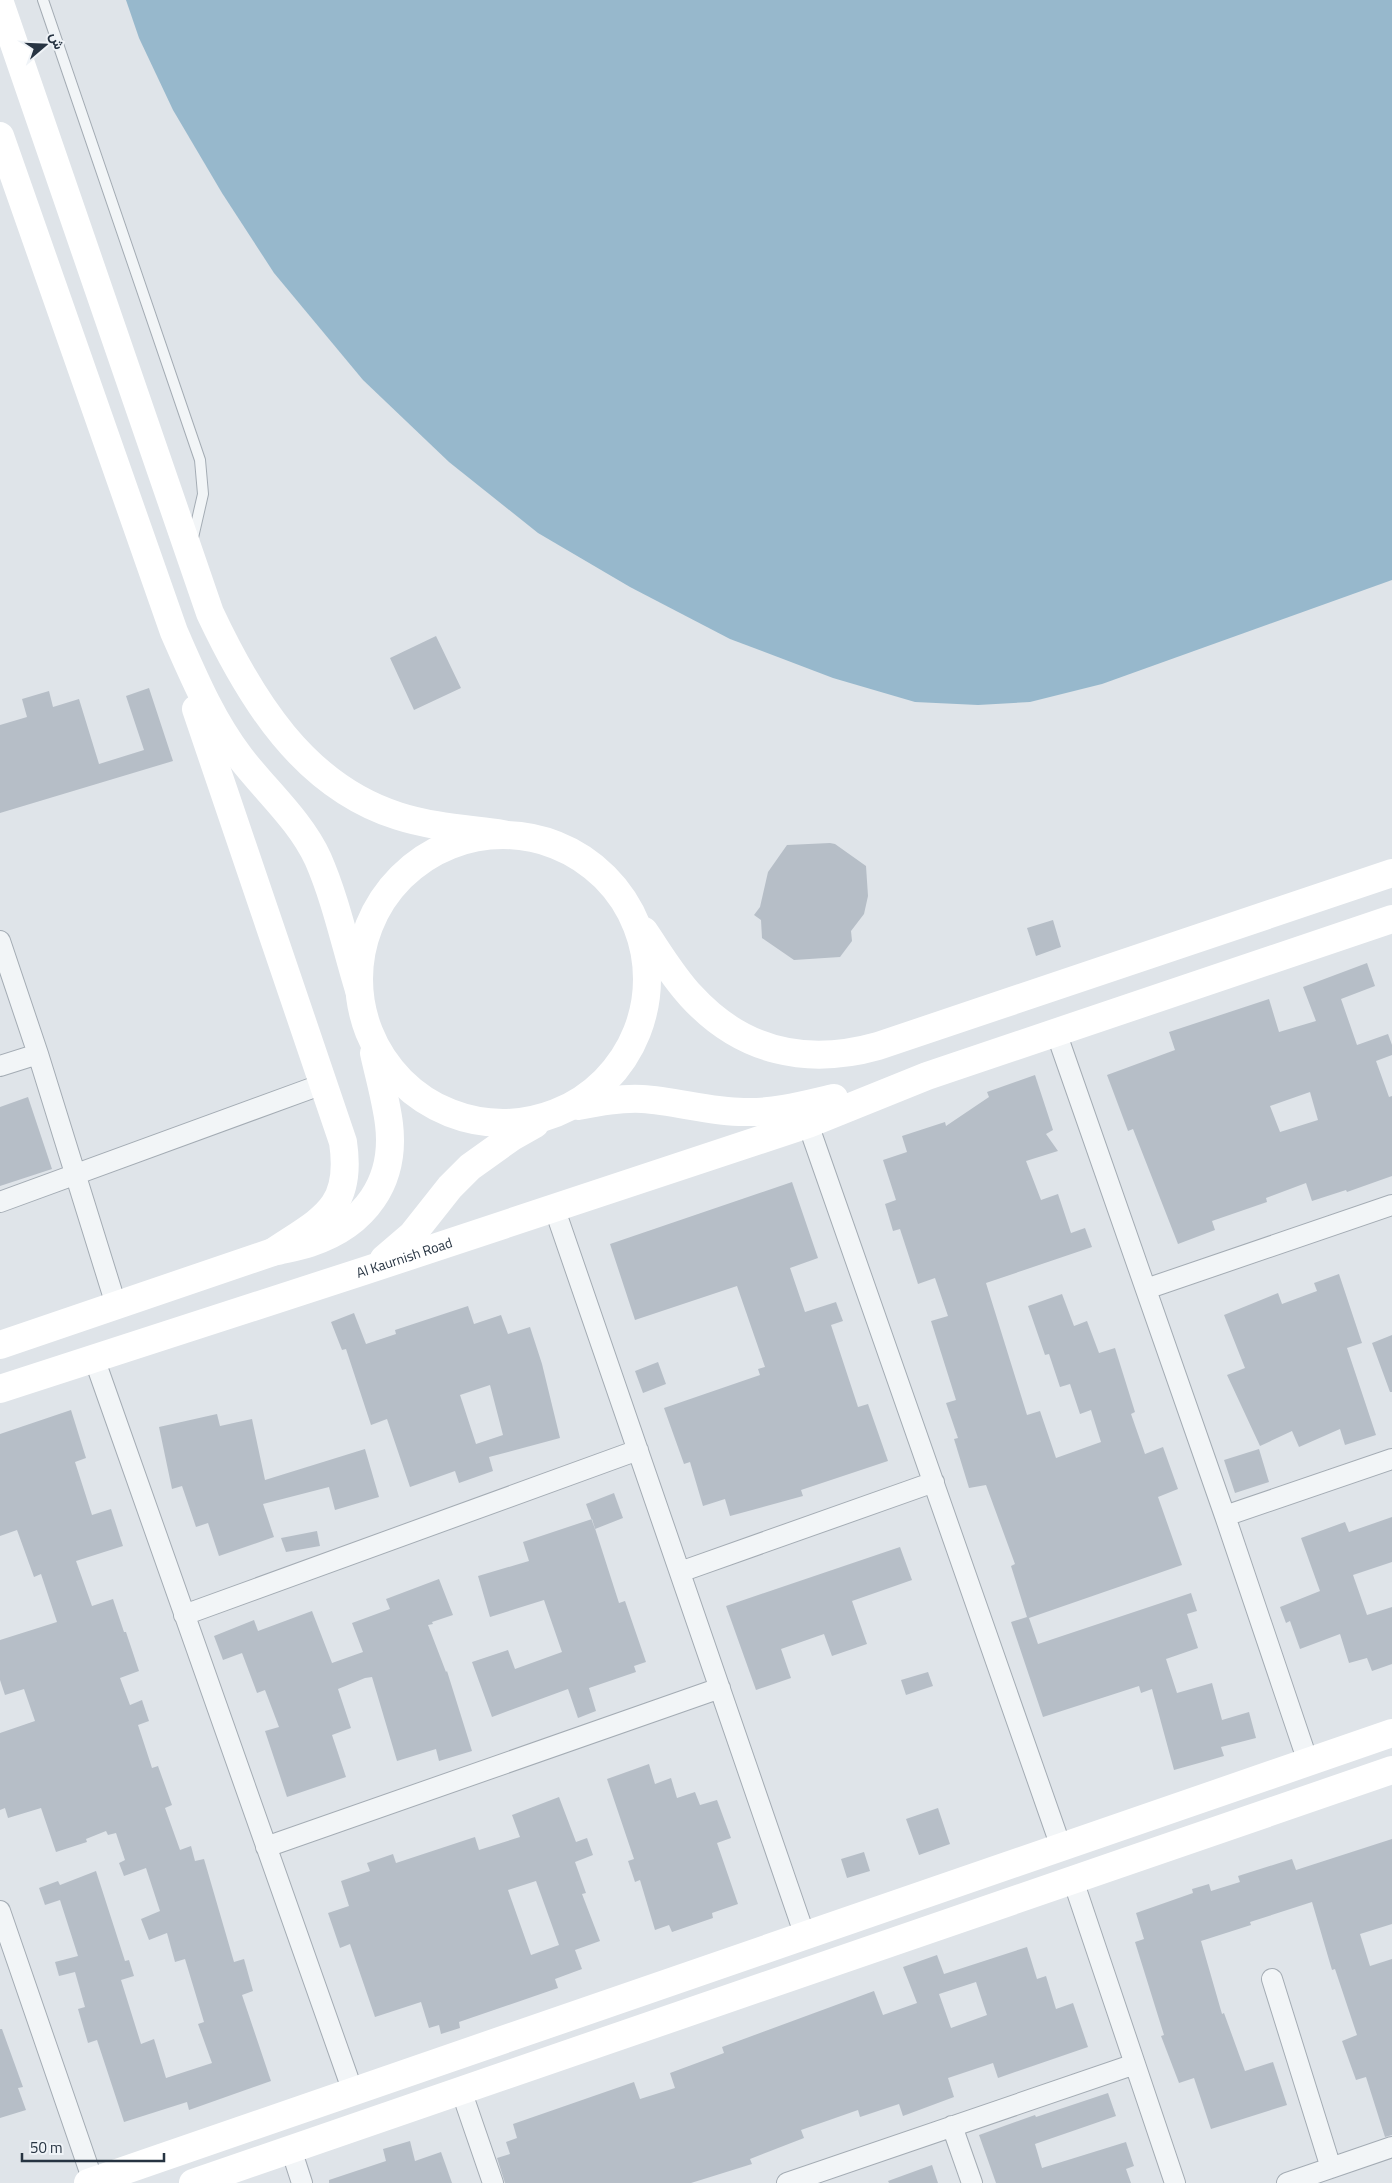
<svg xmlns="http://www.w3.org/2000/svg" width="1392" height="2183" viewBox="0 0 1392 2183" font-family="'Titillium Web',Vazirmatn,sans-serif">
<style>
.water{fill:#97b8cc}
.building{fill:#b6bec7;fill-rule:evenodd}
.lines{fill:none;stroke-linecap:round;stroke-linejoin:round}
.lane-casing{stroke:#a4acb4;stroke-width:12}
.street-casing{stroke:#a4acb4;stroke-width:22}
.lane{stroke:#f2f5f7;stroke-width:10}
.street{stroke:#f2f5f7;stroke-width:20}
.secondary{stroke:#fff;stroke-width:28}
.labels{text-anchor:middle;stroke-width:4;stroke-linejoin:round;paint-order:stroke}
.street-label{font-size:14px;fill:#273442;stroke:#eff3f7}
</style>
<rect width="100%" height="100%" fill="#dfe4e9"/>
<path class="water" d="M 126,0 L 1392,0 L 1392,580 L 1102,684 L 1030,702 L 978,705 L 915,702 L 833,678 L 730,639 L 630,587 L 538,533 L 449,462 L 363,380 L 274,273 L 222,193 L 173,110 L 139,38 Z"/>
<path class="building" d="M 436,636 L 461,688 L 414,710 L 390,658 Z
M 149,688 L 173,761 L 0,813 L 0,725 L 27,717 L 22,699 L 49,691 L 53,707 L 79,699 L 99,764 L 144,750 L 126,696 Z
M 830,843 L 835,844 L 866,866 L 868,896 L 864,914 L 851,931 L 852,941 L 840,957 L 794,960 L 762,938 L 761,920 L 754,915 L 760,907 L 768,872 L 787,845 Z
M 1053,920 L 1061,947 L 1036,956 L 1027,928 Z
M 1367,963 L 1375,986 L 1341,999 L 1357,1045 L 1388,1034 L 1392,1045 L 1392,1055 L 1376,1061 L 1389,1097 L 1392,1096 L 1392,1176 L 1347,1192 L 1346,1190 L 1312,1201 L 1306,1183 L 1266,1198 L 1267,1202 L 1212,1221 L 1215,1230 L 1178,1244 L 1133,1129 L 1128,1131 L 1107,1075 L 1175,1050 L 1169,1032 L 1269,999 L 1279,1032 L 1316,1021 L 1303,987 ZM 1310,1092 L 1318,1120 L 1280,1132 L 1270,1106 Z
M 1035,1075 L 1053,1130 L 1046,1134 L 1058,1151 L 1026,1161 L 1041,1200 L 1058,1194 L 1071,1233 L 1085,1228 L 1092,1247 L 986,1283 L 1027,1415 L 1040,1411 L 1056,1458 L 1101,1442 L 1091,1410 L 1080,1414 L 1070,1384 L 1060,1387 L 1049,1354 L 1045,1355 L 1028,1306 L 1062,1294 L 1074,1326 L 1087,1321 L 1099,1353 L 1115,1348 L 1135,1412 L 1131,1414 L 1145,1454 L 1163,1447 L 1178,1489 L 1158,1497 L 1182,1565 L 1029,1618 L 1038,1644 L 1191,1593 L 1197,1611 L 1187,1614 L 1198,1648 L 1166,1659 L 1177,1693 L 1212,1683 L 1222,1720 L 1249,1712 L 1256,1738 L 1221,1747 L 1224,1756 L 1174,1770 L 1152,1689 L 1141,1693 L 1139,1686 L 1043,1717 L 1011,1622 L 1027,1617 L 1011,1566 L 1015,1564 L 986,1485 L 969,1488 L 954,1439 L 958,1438 L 946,1403 L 956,1400 L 931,1321 L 948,1316 L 935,1278 L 918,1284 L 900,1229 L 893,1231 L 885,1204 L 896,1200 L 883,1160 L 907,1152 L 902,1136 L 945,1122 L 946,1126 L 989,1097 L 987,1092 Z
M 28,1097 L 52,1169 L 0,1186 L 0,1107 Z
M 792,1182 L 818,1258 L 790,1268 L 805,1312 L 836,1302 L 843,1321 L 831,1325 L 858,1407 L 868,1404 L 888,1461 L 801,1490 L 803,1496 L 730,1516 L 725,1499 L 703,1506 L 690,1462 L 684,1464 L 664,1408 L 760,1375 L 758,1369 L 765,1367 L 737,1286 L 635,1320 L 610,1244 Z
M 1339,1274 L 1362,1343 L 1347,1348 L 1376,1435 L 1345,1445 L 1340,1429 L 1299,1447 L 1292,1431 L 1260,1446 L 1227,1375 L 1245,1368 L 1224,1315 L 1278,1293 L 1282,1304 L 1317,1291 L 1314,1283 Z
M 468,1306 L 474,1324 L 501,1315 L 508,1334 L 530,1327 L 542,1364 L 560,1438 L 489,1457 L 493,1471 L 459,1483 L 455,1471 L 410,1487 L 387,1419 L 371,1425 L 346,1349 L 342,1350 L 331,1322 L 354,1313 L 366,1344 L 396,1334 L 395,1330 ZM 490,1385 L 503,1435 L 476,1444 L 460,1395 Z
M 1392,1335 L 1392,1392 L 1390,1392 L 1372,1343 Z
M 658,1362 L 666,1384 L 643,1393 L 635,1371 Z
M 71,1410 L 86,1458 L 75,1462 L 92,1515 L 111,1509 L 123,1546 L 76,1561 L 92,1606 L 113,1599 L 124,1632 L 126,1632 L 139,1671 L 120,1678 L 130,1705 L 142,1700 L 149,1721 L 138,1725 L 152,1768 L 158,1766 L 172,1805 L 165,1808 L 180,1850 L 191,1846 L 195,1861 L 204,1859 L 234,1962 L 244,1959 L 253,1991 L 242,1995 L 271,2081 L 189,2110 L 187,2102 L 124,2122 L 97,2040 L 88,2043 L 78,2009 L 85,2007 L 75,1972 L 59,1976 L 55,1962 L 78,1956 L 60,1900 L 45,1905 L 39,1888 L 58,1881 L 60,1885 L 96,1871 L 125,1961 L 129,1960 L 134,1976 L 121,1980 L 141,2044 L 154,2039 L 166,2078 L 212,2063 L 198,2024 L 204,2022 L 185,1959 L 175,1962 L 167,1933 L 149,1940 L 141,1919 L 160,1911 L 146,1868 L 124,1876 L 119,1863 L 125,1860 L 116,1833 L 108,1835 L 106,1831 L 86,1839 L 87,1842 L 56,1852 L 41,1808 L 8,1818 L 5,1808 L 0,1810 L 0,1733 L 35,1721 L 24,1689 L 5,1695 L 0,1680 L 0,1640 L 57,1622 L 41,1574 L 34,1577 L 17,1530 L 0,1536 L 0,1434 Z
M 217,1414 L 220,1426 L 252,1419 L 265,1480 L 365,1449 L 379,1497 L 335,1510 L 329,1487 L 263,1504 L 274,1537 L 219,1556 L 208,1523 L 196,1527 L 182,1486 L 172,1489 L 159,1427 Z
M 1259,1449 L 1269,1482 L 1235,1493 L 1224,1460 Z
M 614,1493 L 623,1518 L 595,1529 L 586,1504 Z
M 1392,1517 L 1392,1562 L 1353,1575 L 1367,1615 L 1392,1607 L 1392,1664 L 1372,1671 L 1367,1658 L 1349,1663 L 1340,1634 L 1300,1649 L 1290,1621 L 1286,1623 L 1280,1607 L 1320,1591 L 1301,1538 L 1345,1522 L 1349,1532 Z
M 592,1519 L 619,1603 L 625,1601 L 646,1662 L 634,1666 L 636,1672 L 589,1688 L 596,1711 L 578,1718 L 568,1689 L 492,1717 L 472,1662 L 508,1650 L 515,1669 L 562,1652 L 544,1600 L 490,1617 L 478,1576 L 529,1561 L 523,1542 Z
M 317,1531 L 320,1546 L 286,1552 L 281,1538 Z
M 900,1547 L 912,1580 L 852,1601 L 867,1644 L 832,1656 L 824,1634 L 781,1649 L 791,1678 L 756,1690 L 726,1606 Z
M 439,1579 L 453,1615 L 432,1622 L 433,1624 L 428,1625 L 446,1672 L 447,1671 L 472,1751 L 439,1761 L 436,1749 L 397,1761 L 372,1677 L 365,1678 L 338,1689 L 351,1728 L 332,1735 L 346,1777 L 287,1797 L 265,1731 L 279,1727 L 265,1690 L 257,1693 L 242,1653 L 223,1660 L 214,1636 L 254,1620 L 258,1631 L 312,1611 L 332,1663 L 363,1652 L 352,1623 L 390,1609 L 386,1599 Z
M 928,1672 L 933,1686 L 906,1695 L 901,1680 Z
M 649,1764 L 655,1784 L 671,1778 L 677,1798 L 695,1792 L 700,1805 L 717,1800 L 731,1838 L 717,1843 L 738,1904 L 712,1913 L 713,1918 L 672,1932 L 669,1925 L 655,1930 L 640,1880 L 635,1882 L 628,1861 L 634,1859 L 607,1779 Z
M 559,1797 L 576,1842 L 587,1838 L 593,1855 L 575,1862 L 586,1893 L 582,1894 L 600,1941 L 575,1950 L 582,1969 L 555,1979 L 558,1988 L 459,2022 L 460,2028 L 441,2034 L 439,2025 L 429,2028 L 421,2002 L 375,2017 L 350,1944 L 340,1948 L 328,1913 L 349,1906 L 341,1881 L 370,1871 L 367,1863 L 393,1854 L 396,1863 L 475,1837 L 479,1850 L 520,1837 L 512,1815 ZM 536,1881 L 559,1945 L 531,1955 L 508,1890 Z
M 938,1808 L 950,1844 L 919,1855 L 906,1819 Z
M 1392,1839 L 1392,1924 L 1360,1934 L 1370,1966 L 1392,1959 L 1392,2135 L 1385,2137 L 1366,2077 L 1356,2080 L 1342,2041 L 1357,2035 L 1335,1969 L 1332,1970 L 1312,1902 L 1250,1922 L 1251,1925 L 1201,1941 L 1222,2014 L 1224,2013 L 1245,2071 L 1273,2062 L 1287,2105 L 1211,2129 L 1194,2078 L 1179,2083 L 1161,2036 L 1164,2035 L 1135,1942 L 1144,1939 L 1136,1913 L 1193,1893 L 1192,1889 L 1209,1884 L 1211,1891 L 1240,1882 L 1238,1876 L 1292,1859 L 1296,1870 Z
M 864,1852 L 870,1871 L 847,1878 L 841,1859 Z
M 1027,1947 L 1037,1979 L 1046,1976 L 1056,2009 L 1073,2003 L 1088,2047 L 998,2078 L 993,2063 L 948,2078 L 954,2097 L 903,2116 L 899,2104 L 860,2117 L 858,2110 L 801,2130 L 804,2138 L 750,2159 L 752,2164 L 691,2183 L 505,2183 L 497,2158 L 510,2154 L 506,2142 L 517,2138 L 513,2124 L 634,2082 L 640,2099 L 675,2088 L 670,2073 L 724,2053 L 722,2047 L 874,1991 L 883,2015 L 917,2003 L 903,1967 L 937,1955 L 944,1974 ZM 976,1982 L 987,2015 L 951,2028 L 939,1994 Z
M 0,2029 L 2,2029 L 23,2087 L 18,2088 L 26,2110 L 0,2118 Z
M 1108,2093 L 1116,2116 L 1035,2144 L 1042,2168 L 1126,2142 L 1134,2166 L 1126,2169 L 1131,2183 L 996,2183 L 979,2135 L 1035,2115 L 1036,2117 Z
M 410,2141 L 415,2161 L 441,2152 L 452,2183 L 329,2183 L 329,2180 L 386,2161 L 383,2149 Z
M 932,2165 L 938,2183 L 889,2183 L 888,2181 Z"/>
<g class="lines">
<g class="lane-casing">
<path id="lane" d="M 43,0 L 200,460 L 203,494 L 192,542"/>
</g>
<g class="street-casing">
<path id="street" d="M 0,941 L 38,1054 L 116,1305
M 1056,1032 L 1225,1516 L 1308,1762
M 0,1066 L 38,1054
M 808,1124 L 1061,1847
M 0,1202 L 323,1084
M 554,1207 L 805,1936
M 1146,1289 L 1392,1205
M 94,1358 L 353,2092
M 1225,1516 L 1392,1459
M 680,1572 L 934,1482
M 184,1615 L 638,1450
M 266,1847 L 720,1688
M 1073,1880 L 1175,2183
M 0,1911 L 93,2181
M 1272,1979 L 1331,2168
M 461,2090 L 493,2183
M 952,2126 L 972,2183
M 291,2149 L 302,2183
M 787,2183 L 1135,2064
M 1287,2183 L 1392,2147"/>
</g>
<use href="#lane" class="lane"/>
<use href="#street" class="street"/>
<g class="secondary">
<path d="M 0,3 L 210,613 C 250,698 303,786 398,816 C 432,827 469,829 503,834"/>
<path d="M 0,136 L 174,632 C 193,675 211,719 240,757 C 266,791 300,820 318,859 C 336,900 346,948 359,990"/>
<path d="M 196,709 L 343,1142 C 353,1209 322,1219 273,1252"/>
<circle cx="503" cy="979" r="144"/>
<path d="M 644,931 C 659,953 673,977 691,996 C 742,1052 807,1066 878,1046 L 1392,873"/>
<path d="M 578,1106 C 599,1102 620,1098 642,1099 C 676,1101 710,1112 744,1112 C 775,1113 804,1105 834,1098"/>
<path d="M 384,1259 L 412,1235 L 450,1187 L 470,1167 L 512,1137 L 535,1124"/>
<path d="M 0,1345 L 273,1252 C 285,1249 298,1247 310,1243 C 365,1225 396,1182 389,1124 C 386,1100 379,1076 374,1053"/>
<path id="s1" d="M 0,1389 L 364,1271 L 808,1124 L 927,1076 L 1392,919"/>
<path d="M 88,2183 L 1392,1733"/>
<path d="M 193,2183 L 1392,1770"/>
</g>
</g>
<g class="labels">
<g class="street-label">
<text dy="5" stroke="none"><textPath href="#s1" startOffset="425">Al Kaurnish Road</textPath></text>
</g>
</g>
<g transform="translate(45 45) rotate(71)" stroke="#eff3f7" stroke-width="4" paint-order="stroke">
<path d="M0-4L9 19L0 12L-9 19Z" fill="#273442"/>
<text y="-8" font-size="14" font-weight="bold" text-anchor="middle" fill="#273442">ش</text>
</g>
<path d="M22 2153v8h142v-8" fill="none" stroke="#273442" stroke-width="2.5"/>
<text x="30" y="2153" font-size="15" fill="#273442" stroke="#eff3f7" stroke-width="4" paint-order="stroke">50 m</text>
</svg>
